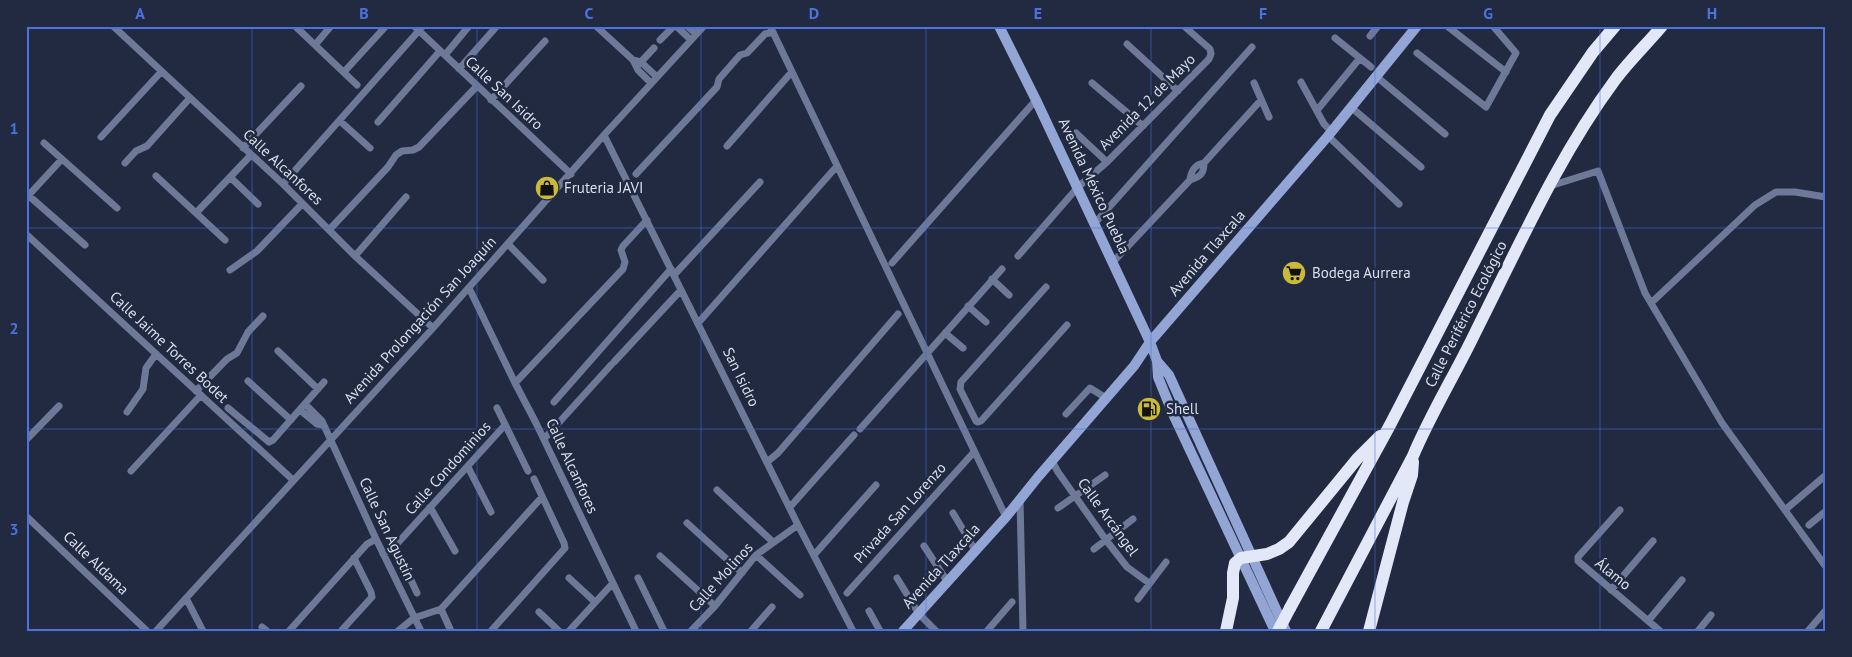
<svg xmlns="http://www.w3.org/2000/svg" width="1852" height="657" viewBox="0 0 1852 657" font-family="'PT Sans',sans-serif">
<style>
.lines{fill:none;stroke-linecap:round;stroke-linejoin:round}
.street{stroke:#6d7996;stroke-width:7}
.secondary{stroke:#92a5d4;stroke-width:10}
.highway{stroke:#e2e8f7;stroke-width:12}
.highway-bridge{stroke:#e2e8f7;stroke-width:12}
.grid{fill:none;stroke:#4c72de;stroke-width:1;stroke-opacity:0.55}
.labels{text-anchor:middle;stroke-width:5;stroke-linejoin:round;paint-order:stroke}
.street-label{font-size:15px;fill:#d8dfee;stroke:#212a40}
.poi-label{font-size:15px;fill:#d8dfee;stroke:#212a40;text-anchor:start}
.neatline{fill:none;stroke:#4c72de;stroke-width:2}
.grid-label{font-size:16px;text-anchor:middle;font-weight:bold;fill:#4c72de}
</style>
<rect width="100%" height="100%" fill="#212a40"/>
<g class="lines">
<path class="street" d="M 113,26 L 283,184 L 355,256 L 433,328
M 295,26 L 357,85
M 414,26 L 571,174
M 596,26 L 633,60 L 638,70 L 651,83
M 676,26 L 691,40
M 687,26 L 696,34
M 770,26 L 1006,517
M 1447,26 L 1506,72
M 1370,36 L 1378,26
M 1335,38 L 1371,67
M 660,40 L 674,26
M 1127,44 L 1178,91
M 315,45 L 331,26
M 1417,53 L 1486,107 L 1516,53 L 1493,26
M 445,55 L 469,26
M 633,60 L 641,62 L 657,77
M 639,64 L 654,48
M 459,69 L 497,26
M 344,72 L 386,26
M 1377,77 L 1445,134
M 1301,82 L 1324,124 L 1332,132
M 1092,83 L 1143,126
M 1254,83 L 1269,117
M 491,100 L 545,41
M 1352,108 L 1421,167
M 1318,109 L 1360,58
M 340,121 L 370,148
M 378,122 L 440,51
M 1076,133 L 1107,162
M 604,135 L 798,525 L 853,631
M 1328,136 L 1399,204
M 101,137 L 161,72
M 44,143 L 117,208
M 727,146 L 789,75 L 792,74
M 243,148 L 301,86
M 125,163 L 136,151 L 147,146 L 189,99
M 636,174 L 717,87 L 719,79 L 740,55 L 747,53 L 765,34 L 773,32
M 156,176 L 225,240
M 230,177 L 258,204
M 1190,180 C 1191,171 1194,165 1204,163 L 1261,100
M 283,184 L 423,26
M 1550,186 L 1598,171 L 1645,293 L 1722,423 L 1826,567
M 28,195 L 85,245
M 27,197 L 62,159
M 196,213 L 251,155
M 1095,223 L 1252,47
M 330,229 L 388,167 L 396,155 L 402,151 L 413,150 L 419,147 L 477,86
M 26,234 L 293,480
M 508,244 L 543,280
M 355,256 L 406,197
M 1018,256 L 1078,187 L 1107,162 L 1209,59 L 1211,54 L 1210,49 L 1184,26
M 1113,262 L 1190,180 C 1200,177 1204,174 1204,163
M 892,263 L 1036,100
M 230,270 L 257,251 L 302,204
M 674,275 L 760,182
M 992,279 L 1009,295
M 1046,287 L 961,382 L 960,389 L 976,421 L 978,422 L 981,421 L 1067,325
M 469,288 L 515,383 L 536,423 L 636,631
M 1651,303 L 1755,205 L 1776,192 L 1795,192 L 1826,197
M 968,306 L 986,322
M 699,322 L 837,166
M 945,333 L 963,348
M 278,351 L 318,389
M 614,362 L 681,290
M 248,381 L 291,420
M 515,383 L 623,269 L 625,262 L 621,250 L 623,246 L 647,220
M 196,391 L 227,359 L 237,353 L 248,332 L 263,316
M 554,402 L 671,269
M 305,404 L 322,421 L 376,539 L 421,631
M 228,408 L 269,442 L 273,440 L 324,382
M 497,408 L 528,471
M 300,410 L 317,424 L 323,425
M 127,412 L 143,389 L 146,368 L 156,354
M 1066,414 L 1090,388 L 1106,398
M 860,429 L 1002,269
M 544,439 L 611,365
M 26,440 L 59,406
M 1052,461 L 1058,472 L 1106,540 L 1127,567 L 1149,583
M 767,462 L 778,453 L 898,314
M 468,467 L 491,512
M 131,471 L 201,395
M 717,490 L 773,542
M 1020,500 L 1023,631
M 430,507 L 455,551
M 790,507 L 854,435
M 1058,508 L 1105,475
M 1620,510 L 1578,557 L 1578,561 L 1660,631
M 1785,510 L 1826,475
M 953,513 L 975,550
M 26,516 L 147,631
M 687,523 L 742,573
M 1809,525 L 1826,511
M 395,546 L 417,593
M 924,546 L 947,581
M 1094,549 L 1133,519
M 383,554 L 395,546 L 505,425
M 756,555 L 800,595
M 814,555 L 876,485
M 660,556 L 715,606
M 569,578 L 595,602
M 638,578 L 664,631
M 897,578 L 919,614 L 936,631
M 1611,590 L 1653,541
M 847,593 L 974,452
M 186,598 L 203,631
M 1138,599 L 1166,562
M 441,609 L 451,631
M 869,611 L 880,631
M 539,612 L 559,631
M 1648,621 L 1682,580
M 262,627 L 267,631
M 156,631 L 433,328 L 604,135 L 704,26
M 289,631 L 367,544 L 376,539
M 341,631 L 372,597 L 371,592 L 354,558
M 398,631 L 414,618 L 441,609 L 542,497
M 491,631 L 565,548 L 564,543 L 534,479
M 569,631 L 613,583
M 691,631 L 715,606 L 756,555 L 798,525
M 751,631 L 772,607
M 987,631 L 1012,602
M 1698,631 L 1711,615
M 1808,631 L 1826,610"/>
<path class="secondary" d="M 999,26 L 1036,100 L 1150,342 L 1157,361 L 1158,377 L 1173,414 L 1275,631
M 1157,361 L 1169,375 L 1286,631
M 903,631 L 1006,517 L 1038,477 L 1134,366 L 1150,342 L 1328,136 L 1417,26"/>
<path class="highway" d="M 1290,608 L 1390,425 L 1550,115 L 1593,52 L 1615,26
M 1226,631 L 1233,598 L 1233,573 L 1235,563 L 1241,558 L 1267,554 L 1279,549 L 1289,542 L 1357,459 L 1380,436
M 1321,631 L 1413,456 C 1431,413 1456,373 1476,331 C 1519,246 1558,157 1615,80 C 1629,61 1647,44 1662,26
M 1369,631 L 1403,502 L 1412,475 L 1413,462"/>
<path class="highway-bridge" d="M 1278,631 L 1290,608"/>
</g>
<path class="grid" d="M 252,26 L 252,631M 477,26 L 477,631M 701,26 L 701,631M 926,26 L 926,631M 1151,26 L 1151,631M 1375,26 L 1375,631M 1600,26 L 1600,631M 26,228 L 1826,228M 26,429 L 1826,429"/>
<defs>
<g id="shop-disc" transform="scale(1.25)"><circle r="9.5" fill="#c9ba3a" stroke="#212a40"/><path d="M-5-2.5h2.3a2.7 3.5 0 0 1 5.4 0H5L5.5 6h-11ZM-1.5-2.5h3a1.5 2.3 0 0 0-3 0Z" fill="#111"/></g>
<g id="supermarket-disc" transform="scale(1.25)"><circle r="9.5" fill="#c9ba3a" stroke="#212a40"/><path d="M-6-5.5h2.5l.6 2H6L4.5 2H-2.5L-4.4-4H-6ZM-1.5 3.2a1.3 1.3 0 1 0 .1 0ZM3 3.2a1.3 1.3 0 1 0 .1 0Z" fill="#111"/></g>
<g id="fuel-disc" transform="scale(1.25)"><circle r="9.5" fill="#c9ba3a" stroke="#212a40"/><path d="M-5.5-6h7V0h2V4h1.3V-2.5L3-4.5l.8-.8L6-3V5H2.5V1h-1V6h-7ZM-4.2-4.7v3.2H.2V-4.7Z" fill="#111"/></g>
</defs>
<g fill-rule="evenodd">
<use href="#shop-disc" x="547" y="188"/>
<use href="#supermarket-disc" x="1294" y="273"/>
<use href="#fuel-disc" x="1149" y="409"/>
</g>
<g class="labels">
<g class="street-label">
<text transform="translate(504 93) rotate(43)" y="5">Calle San Isidro</text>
<text transform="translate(1147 102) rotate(-45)" y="5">Avenida 12 de Mayo</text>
<text transform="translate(283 167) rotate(43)" y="5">Calle Alcanfores</text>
<text transform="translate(1094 186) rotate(65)" y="5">Avenida México Puebla</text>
<text transform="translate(1207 253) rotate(-49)" y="5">Avenida Tlaxcala</text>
<text transform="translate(1466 314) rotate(-63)" y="5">Calle Periférico Ecológico</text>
<text transform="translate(420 320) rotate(-48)" y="5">Avenida Prolongación San Joaquín</text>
<text transform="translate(169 347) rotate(43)" y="5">Calle Jaime Torres Bodet</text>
<text transform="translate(741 377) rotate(64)" y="5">San Isidro</text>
<text transform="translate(572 466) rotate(65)" y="5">Calle Alcanfores</text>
<text transform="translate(448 468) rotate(-48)" y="5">Calle Condominios</text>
<text transform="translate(900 513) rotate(-48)" y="5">Privada San Lorenzo</text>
<text transform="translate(1108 517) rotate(54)" y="5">Calle Arcángel</text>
<text transform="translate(387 529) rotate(65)" y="5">Calle San Agustín</text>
<text transform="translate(96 563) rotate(44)" y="5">Calle Aldama</text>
<text transform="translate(941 566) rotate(-48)" y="5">Avenida Tlaxcala</text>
<text transform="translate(1613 574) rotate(39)" y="5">Álamo</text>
<text transform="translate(721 577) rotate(-48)" y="5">Calle Molinos</text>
</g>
<g class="poi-label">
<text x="564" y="193">Fruteria JAVI</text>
<text x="1312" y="278">Bodega Aurrera</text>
<text x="1166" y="414">Shell</text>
</g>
</g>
<rect width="1852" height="657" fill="none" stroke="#212a40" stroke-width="55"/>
<rect x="28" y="28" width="1796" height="602" class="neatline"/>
<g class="grid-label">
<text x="140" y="19">A</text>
<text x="364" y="19">B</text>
<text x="589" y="19">C</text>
<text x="814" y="19">D</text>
<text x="1038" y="19">E</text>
<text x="1263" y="19">F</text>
<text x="1488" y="19">G</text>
<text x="1712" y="19">H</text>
<text x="14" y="134">1</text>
<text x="14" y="334">2</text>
<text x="14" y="535">3</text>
</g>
</svg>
